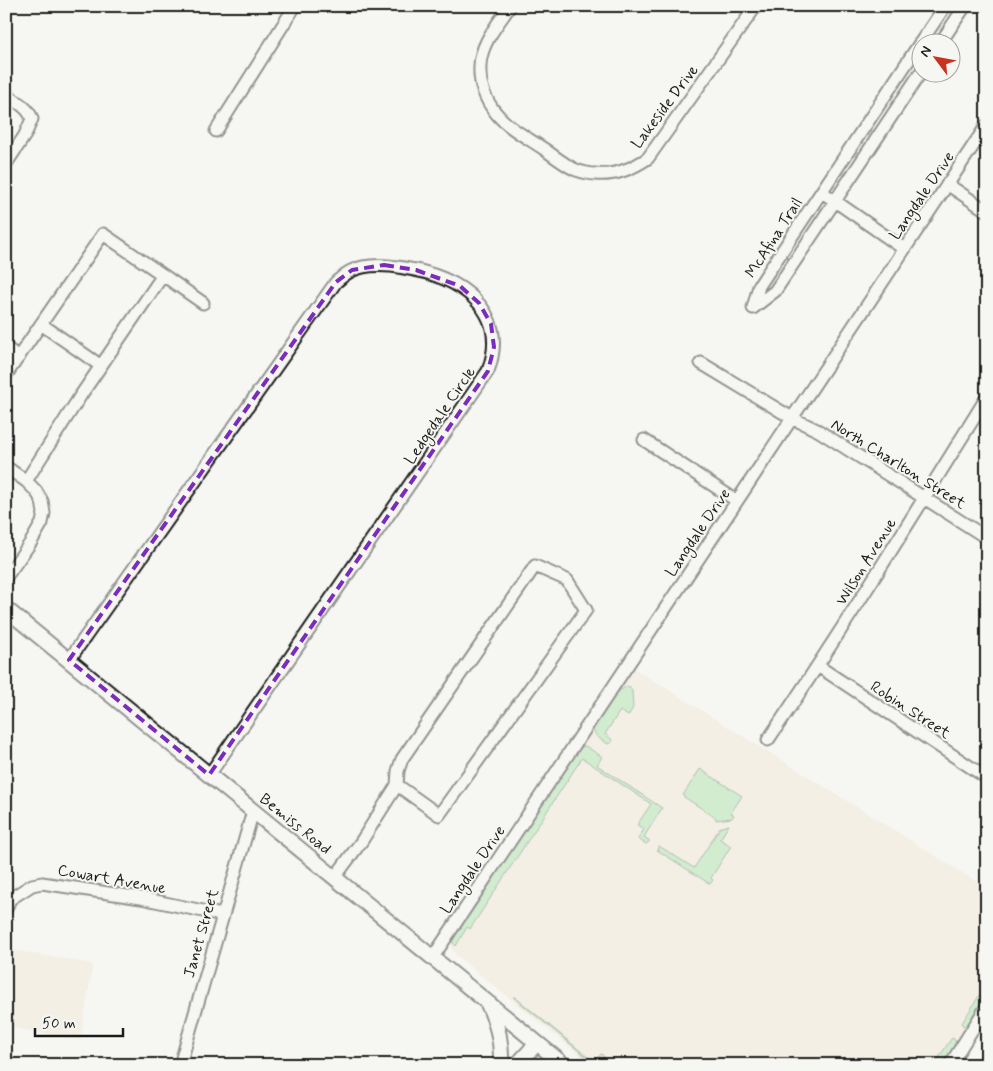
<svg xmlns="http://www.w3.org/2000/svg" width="993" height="1071" viewBox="0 0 993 1071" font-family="Mynerve,sans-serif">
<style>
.built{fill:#f1e6d6}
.green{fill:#a5dfa5;stroke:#607e60}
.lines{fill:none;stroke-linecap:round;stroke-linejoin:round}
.minor-casing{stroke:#1c1c1c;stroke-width:15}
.major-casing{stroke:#1c1c1c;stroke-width:18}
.minor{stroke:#f6f6f2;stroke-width:11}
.major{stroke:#f6f6f2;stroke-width:14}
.marked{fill:none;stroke:#7b2cbf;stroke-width:4;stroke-dasharray:10 6;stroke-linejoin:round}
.labels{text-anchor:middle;stroke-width:4;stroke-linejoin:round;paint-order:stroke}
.street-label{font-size:16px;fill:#1c1c1c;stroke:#f6f6f2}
</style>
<rect width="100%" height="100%" fill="#f6f6f2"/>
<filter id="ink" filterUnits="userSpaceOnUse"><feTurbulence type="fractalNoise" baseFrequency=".02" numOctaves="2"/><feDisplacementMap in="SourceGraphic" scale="10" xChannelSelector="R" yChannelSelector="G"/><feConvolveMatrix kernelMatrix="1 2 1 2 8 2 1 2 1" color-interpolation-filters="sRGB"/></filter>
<g filter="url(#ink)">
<path class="built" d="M 632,667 L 987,888 L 987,997 L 943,1065 L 592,1065 L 457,956 L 454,952 L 451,947 L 452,942 L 456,934 Z
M 6,949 L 93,964 L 80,1041 L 6,1026 Z"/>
<path class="green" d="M 627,686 L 630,687 L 632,691 L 633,708 L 628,716 L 620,711 L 605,734 C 608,737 612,737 612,742 L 608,744 C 600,739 593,736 593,726 L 616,693 Z
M 584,746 L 587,747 L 601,756 L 602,757 L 597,765 L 662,808 L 644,837 L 649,840 L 649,842 L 646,844 L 638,839 L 644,829 L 637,825 L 651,804 L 582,758 L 470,929 L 467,927 L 456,946 L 452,942 L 456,934 L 578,749 Z
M 700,769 L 742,796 L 731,813 L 734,815 L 732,818 L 716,820 L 716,818 L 684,797 L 683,795 Z
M 729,825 L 720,839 L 731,846 L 711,878 L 713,880 L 710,884 L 657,850 L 659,846 L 694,868 L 719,829 L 719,828 Z
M 987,983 L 987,997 L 969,1024 L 963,1026 L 962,1023 Z
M 513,997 L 515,997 L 594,1062 L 601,1054 L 603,1055 L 604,1058 L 598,1065 L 596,1065 Z
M 953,1038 L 956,1042 L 955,1046 L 943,1065 L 934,1065 L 951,1039 Z"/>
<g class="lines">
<g class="minor-casing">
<path id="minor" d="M 510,6 C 498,24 480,44 480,67 C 479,83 485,100 496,113 C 508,128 528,138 544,149 C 554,156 565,165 576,170 C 582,172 588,174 595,174 C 614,176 632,169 648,158 L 756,6
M 921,42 L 945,6
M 941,42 L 965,6
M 6,95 C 16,101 29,108 32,119 L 25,135 L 6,164
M 216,131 L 295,6
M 947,184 L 987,211
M 822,192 L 904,249
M 163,275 L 203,303
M 753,308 L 759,286 L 920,43
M 753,308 L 775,291 L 921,72
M 41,324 L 101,366
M 6,348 L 19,357
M 701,363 L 792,418 L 819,431 L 987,538
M 6,375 L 103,234 L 163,275 L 81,395 L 26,481 L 36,491 L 42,501 L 44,513 L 42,523 L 31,542 L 6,577
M 644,440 L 737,501
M 6,467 L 26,481
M 69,660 L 336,282 C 341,278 345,274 351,271 C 367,263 387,265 404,268 C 458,276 511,309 488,371 L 209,775
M 818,666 L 987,778
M 768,740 C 844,628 915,513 987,397
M 335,877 L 361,842 L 397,785 L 398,771 L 402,759 L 535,566 L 567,580 L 586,610 L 439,815 L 397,785
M 6,909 L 10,899 L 32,885 L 42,883 L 141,898 L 222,915
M 433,957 L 737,501 L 987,125
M 180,1065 L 253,811
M 950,1065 L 987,1006"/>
</g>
<g class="major-casing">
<path id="major" d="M 6,609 L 564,1065
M 488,1004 C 498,1024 502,1043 501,1065
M 517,1065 L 537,1043"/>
</g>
<use href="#minor" class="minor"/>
<use href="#major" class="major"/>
</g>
</g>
<path d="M0 0H993V1071H0ZM 384,265 L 416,270 L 460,286 L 479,303 L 491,324 L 494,347 L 488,371 L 209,775 L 69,660 L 336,282 L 352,270 Z" fill="#f6f6f2" fill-opacity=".55" fill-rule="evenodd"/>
<path class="marked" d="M 384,265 L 416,270 L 460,286 L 479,303 L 491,324 L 494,347 L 488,371 L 209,775 L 69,660 L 336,282 L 352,270 Z"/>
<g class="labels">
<g class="street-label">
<text transform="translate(664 106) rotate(-53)" y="6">Lakeside Drive</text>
<text transform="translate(921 195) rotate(-56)" y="6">Langdale Drive</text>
<text transform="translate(773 237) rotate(-57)" y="6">McAfina Trail</text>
<text transform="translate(439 415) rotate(-56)" y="6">Ledgedale Circle</text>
<text transform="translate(899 463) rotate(32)" y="6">North Charlton Street</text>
<text transform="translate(697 532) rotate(-56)" y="6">Langdale Drive</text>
<text transform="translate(865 561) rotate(-58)" y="6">Wilson Avenue</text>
<text transform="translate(911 709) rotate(33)" y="6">Robin Street</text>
<text transform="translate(296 823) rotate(39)" y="6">Bemiss Road</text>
<text transform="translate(472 869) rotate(-56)" y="6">Langdale Drive</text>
<text transform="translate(112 878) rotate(10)" y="6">Cowart Avenue</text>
<text transform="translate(200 933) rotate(-74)" y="6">Janet Street</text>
</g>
</g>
<rect width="993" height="1071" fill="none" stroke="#f6f6f2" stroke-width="25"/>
<rect x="12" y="12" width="968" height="1046" fill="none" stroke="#1c1c1c" stroke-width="2" filter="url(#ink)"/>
<g transform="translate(936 58) rotate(302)"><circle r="24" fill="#f6f6f2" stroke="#9f9f9c"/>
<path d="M0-4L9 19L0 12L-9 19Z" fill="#c8321e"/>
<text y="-8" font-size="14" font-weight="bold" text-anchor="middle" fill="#1c1c1c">N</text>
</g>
<path d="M35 1028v8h88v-8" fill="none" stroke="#1c1c1c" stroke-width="2.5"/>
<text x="42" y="1028" font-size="15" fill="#1c1c1c" stroke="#f6f6f2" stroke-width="4" paint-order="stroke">50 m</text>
</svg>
